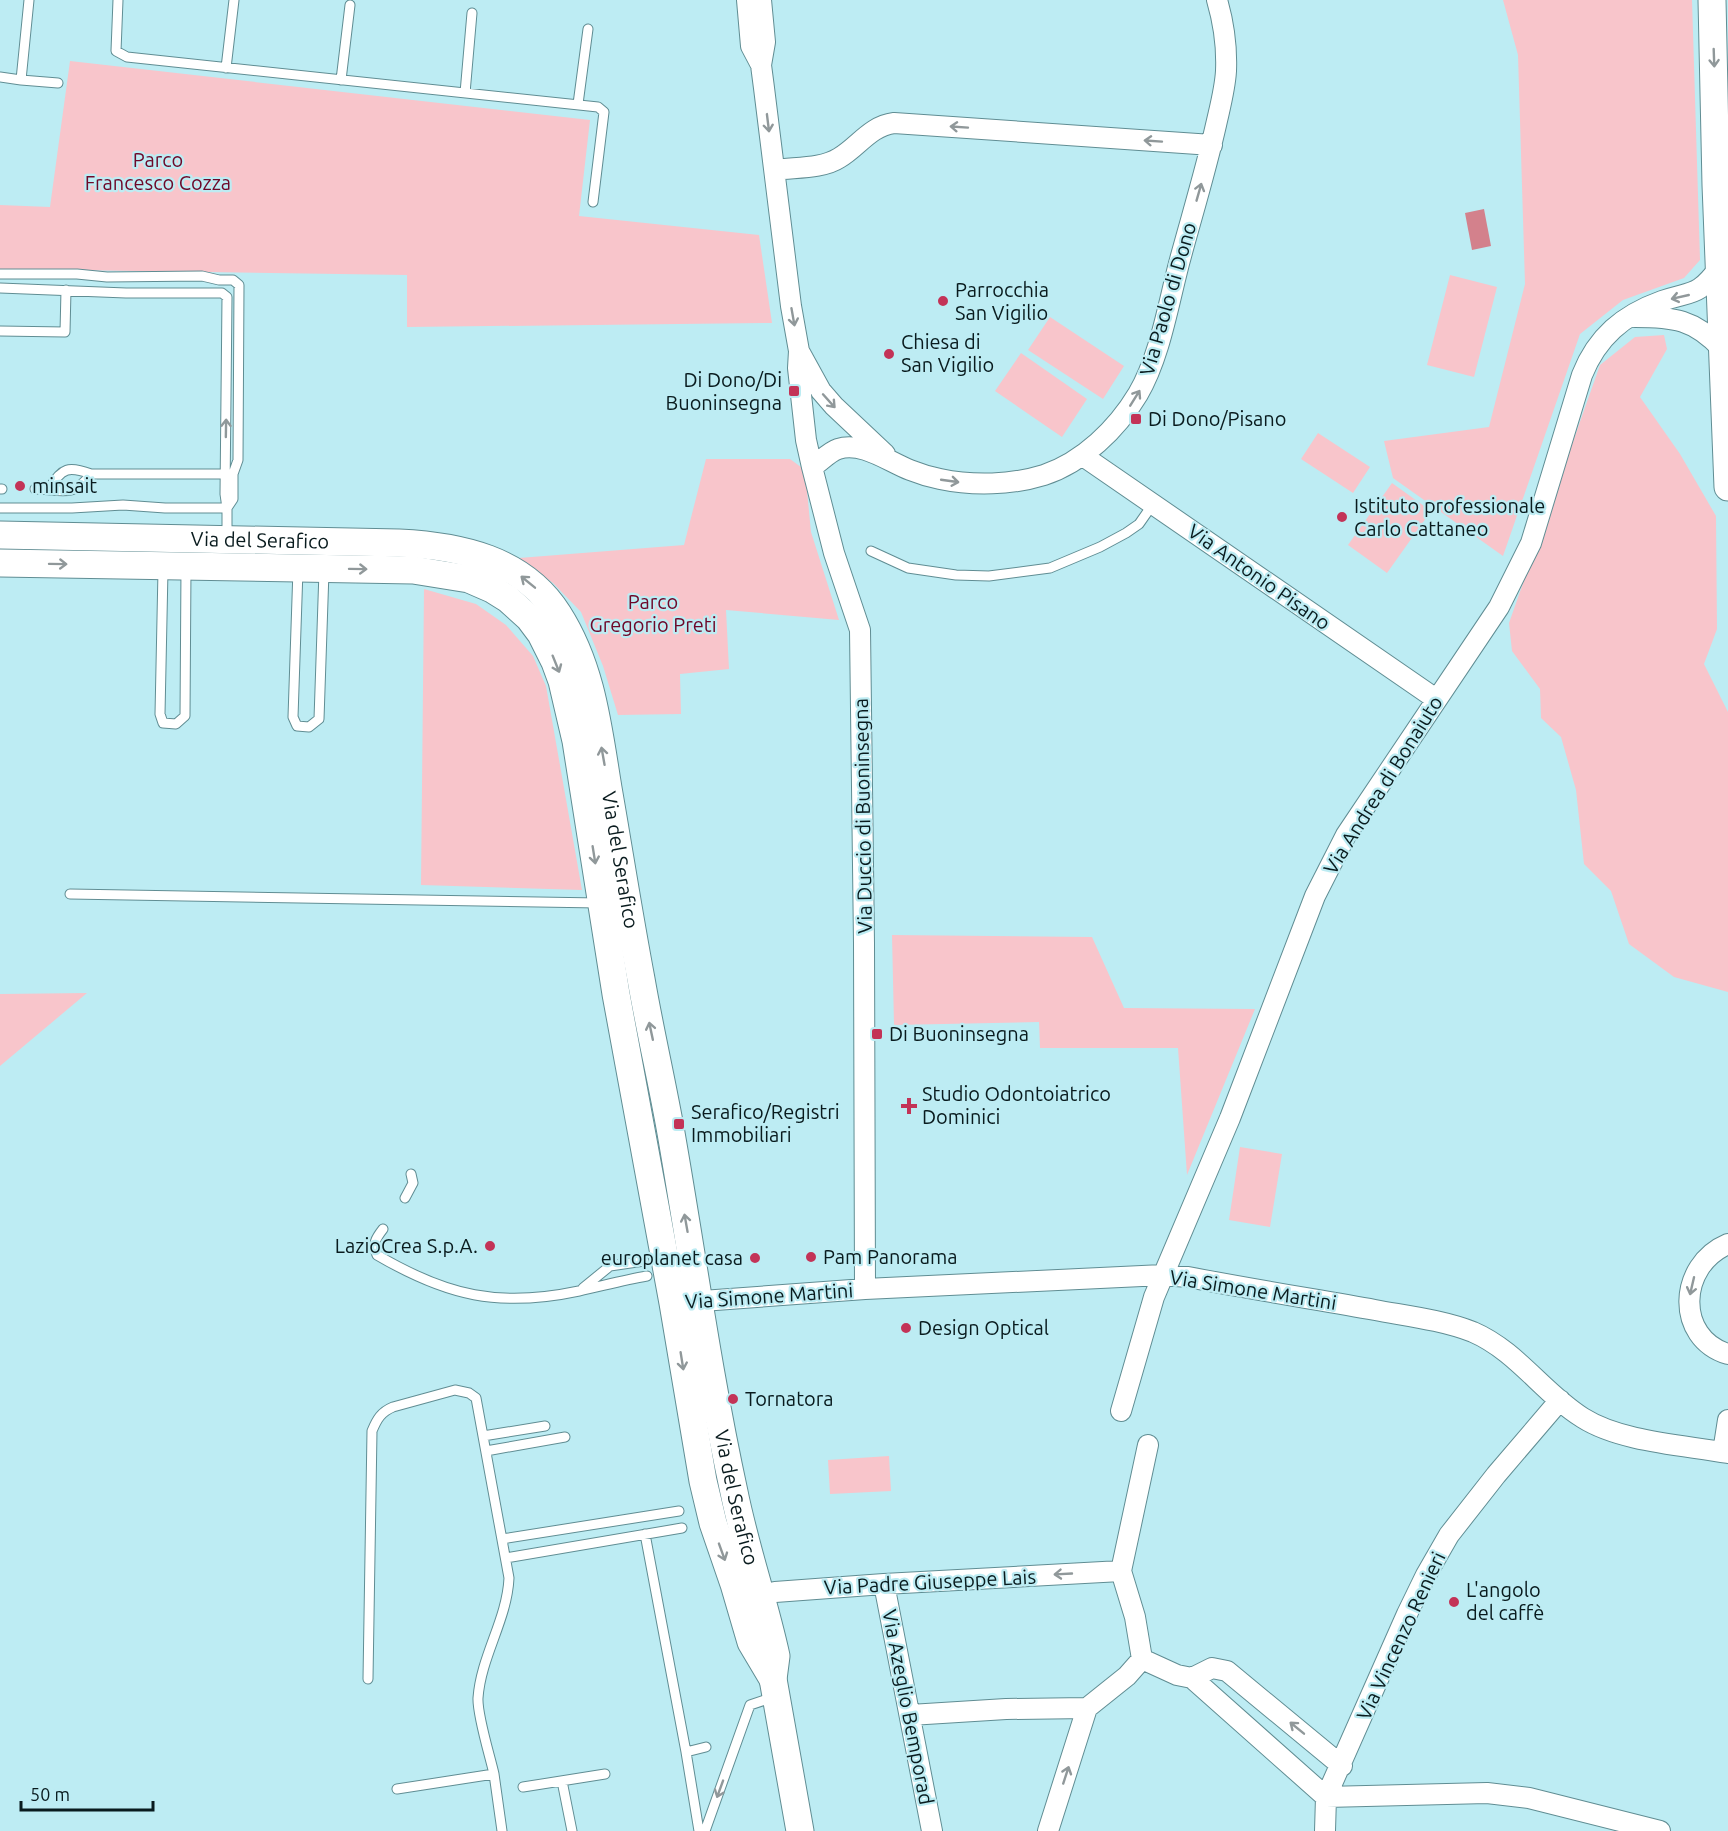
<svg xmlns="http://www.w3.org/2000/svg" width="1728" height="1831" viewBox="0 0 1728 1831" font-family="Ubuntu,sans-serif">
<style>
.green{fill:#f8c5cb}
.water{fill:#d3818c}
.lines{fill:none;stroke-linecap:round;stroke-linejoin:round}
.lane-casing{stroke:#608d93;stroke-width:11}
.street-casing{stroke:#608d93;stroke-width:22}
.secondary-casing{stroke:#608d93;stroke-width:29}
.lane{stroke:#fff;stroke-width:9}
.street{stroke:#fff;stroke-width:20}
.secondary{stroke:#fff;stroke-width:27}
.oneway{stroke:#90989a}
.poi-dot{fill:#c33357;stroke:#bdecf3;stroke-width:2}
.labels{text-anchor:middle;stroke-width:4.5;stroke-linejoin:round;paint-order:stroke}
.park-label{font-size:20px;fill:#6e0829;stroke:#bdecf3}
.poi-label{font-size:20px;fill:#091b1e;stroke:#bdecf3;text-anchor:start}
.street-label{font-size:20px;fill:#091b1e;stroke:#bdecf3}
</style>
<rect width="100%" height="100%" fill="#bdecf3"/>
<path class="green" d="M 1503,0 L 1692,0 L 1700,260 L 1684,278 L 1623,300 L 1580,334 L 1503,556 L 1393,478 L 1384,441 L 1489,427 L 1525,284 L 1518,55 Z
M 70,61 L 590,120 L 579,216 L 759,235 L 772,323 L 407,327 L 407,275 L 0,269 L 0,205 L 50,207 Z
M 1450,275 L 1497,287 L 1474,377 L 1427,365 Z
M 1050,317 L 1124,366 L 1103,399 L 1028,350 Z
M 1664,335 L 1667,349 L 1640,397 L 1680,454 L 1716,516 L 1717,629 L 1704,664 L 1728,712 L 1728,992 L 1674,977 L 1629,944 L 1611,891 L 1584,864 L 1576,790 L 1561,737 L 1541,718 L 1540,689 L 1512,651 L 1509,623 L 1600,365 L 1635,337 Z
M 1021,353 L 1087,399 L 1062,437 L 995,391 Z
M 1318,433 L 1370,467 L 1353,493 L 1301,459 Z
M 706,459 L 790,459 L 805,470 L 811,532 L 839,620 L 726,610 L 729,669 L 680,674 L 681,714 L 618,715 L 603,666 L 581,612 L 553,583 L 519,558 L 684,545 Z
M 1392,483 L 1431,511 L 1387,573 L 1348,545 Z
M 424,589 L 476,604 L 506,625 L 533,656 L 546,686 L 582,890 L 421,885 Z
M 892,935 L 1092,937 L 1124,1008 L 1255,1009 L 1187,1175 L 1178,1048 L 1040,1048 L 1039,1022 L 894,1025 Z
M 87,993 L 0,1066 L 0,994 Z
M 1240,1147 L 1282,1154 L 1270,1227 L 1229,1220 Z
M 889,1456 L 891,1491 L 830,1494 L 828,1460 Z"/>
<path class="water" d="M 1484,209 L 1491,246 L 1472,250 L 1465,213 Z"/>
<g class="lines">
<g class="lane-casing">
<path id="lane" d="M 118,0 L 116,51 L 127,57 L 598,107 L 604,112 L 593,202
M 226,68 L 234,0
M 0,77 L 21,80 L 29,0
M 21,80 L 58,83
M 341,80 L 350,5
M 465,93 L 472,13
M 578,104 L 588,29
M 0,274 L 77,274 L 107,277 L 202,276 L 219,280 L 233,280 L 239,285 L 238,460 L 233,474 L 233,499 L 227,508
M 0,288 L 126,293 L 222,293 L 227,297 L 225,494 L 227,508 L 227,536
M 0,331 L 65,332 L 66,290
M 0,489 L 2,489
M 35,489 C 62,489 72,499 91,474
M 49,489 C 62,467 69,466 91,474 L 230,474
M 0,508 L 72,508 L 123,505 L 165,508 L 227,508
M 871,551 L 908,568 L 956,575 L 989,576 L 1050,568 L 1100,547 L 1126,533 L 1139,524 L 1153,504
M 298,569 L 293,717 L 297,726 L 309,727 L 319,719 L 324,571
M 163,570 L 160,714 L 163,723 L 176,724 L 185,716 L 186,568
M 70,894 L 599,903
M 405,1198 L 413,1183 L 411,1174
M 383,1229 C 376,1238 372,1244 377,1255 C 447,1296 499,1308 579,1291 C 602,1286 624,1280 647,1276
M 583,1288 L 610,1266 L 644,1261
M 483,1436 L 545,1426
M 486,1451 L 565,1437
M 645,1534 L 686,1752 L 706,1747
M 502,1539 L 679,1511
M 506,1558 L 682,1528
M 368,1679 L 372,1431 C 377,1419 381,1412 393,1407 L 455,1390 L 469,1393 L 476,1398 L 509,1578 C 507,1620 481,1656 478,1698 C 477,1715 490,1756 494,1774 L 397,1789
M 686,1752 L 699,1831
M 494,1774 L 502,1831
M 562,1781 L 572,1831
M 523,1787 L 605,1774
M 705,1831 L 750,1705 L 774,1697"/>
</g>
<g class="street-casing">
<path id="street" d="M 747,0 L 751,46 L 761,65
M 761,0 L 765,42 L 761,65 L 764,88 L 791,306 L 799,351 L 821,391 L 834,406 L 885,454
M 775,170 C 794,167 822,169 839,158 C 858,147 870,126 894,123 L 1212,145
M 1635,317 C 1674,317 1694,319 1722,349
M 799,351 L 798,368 L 806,440 L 812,467 L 834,553 L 860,630 L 864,943 L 865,1289
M 1083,456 L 1436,699
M 812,467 C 820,462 829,452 838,449 C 862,441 889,462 910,470 C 920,474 930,477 940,479 C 973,486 1012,485 1044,475 C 1083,462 1117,429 1138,394 C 1161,355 1169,299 1181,256 C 1193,212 1206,169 1216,125 C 1220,107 1225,89 1226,71 C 1227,47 1224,24 1217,0
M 1728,1244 C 1678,1265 1675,1338 1728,1354
M 688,1302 L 865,1289 L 1163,1275 L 1188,1277 C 1250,1289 1313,1299 1375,1310 C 1407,1316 1442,1320 1473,1332 C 1517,1351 1543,1393 1583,1418 C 1621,1442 1684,1445 1728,1453
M 1121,1411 L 1154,1297 L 1230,1118 L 1315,896 L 1346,835 L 1499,607 L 1531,543 L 1582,375 C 1597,337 1623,315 1662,301 C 1694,290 1696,298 1720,267
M 1148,1445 L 1121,1571 L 1135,1617 L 1142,1659 L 1177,1675 L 1192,1678
M 1723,1452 L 1728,1420
M 884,1584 L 932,1831
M 750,1597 L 775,1592 L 884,1584 L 1121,1571
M 910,1715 L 1006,1709 L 1087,1708
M 1326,1797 L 1192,1678 L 1212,1668 L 1227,1671 L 1342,1766
M 1326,1797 L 1487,1793 L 1529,1798 L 1660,1831
M 1048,1831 L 1087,1708 L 1127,1676 L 1142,1659
M 1325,1831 L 1326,1797 L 1407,1614 L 1426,1575 L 1449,1535 L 1496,1475 L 1560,1400"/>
</g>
<g class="secondary-casing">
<g id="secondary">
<path d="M 1712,0 L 1716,185 L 1728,487"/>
<path id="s1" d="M 0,535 L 399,543 C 460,546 523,559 558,614 C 592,667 598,727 608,788 C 619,851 629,916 641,979 C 650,1031 662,1082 671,1133 C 692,1253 708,1373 734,1492 C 745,1547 764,1601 776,1656 L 773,1679 L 800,1831"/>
<path d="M 0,563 L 413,570 L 469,579 L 492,589 L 508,599 L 529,618 L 541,634 L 555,662 L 562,681 L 576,741 L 616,994 L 673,1303 L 703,1481 L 713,1523 L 734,1584 L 751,1642 L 773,1679"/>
</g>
</g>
<use href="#lane" class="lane"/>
<use href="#street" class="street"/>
<use href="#secondary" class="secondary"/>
</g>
<defs><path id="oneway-shaft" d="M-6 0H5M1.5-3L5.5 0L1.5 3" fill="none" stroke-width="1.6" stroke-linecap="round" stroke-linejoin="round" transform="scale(1.5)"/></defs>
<g class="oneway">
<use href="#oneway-shaft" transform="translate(1714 58) rotate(88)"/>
<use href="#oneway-shaft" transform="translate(768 123) rotate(83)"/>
<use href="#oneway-shaft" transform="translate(959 127) rotate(-176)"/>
<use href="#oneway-shaft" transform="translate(1153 141) rotate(-176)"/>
<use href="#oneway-shaft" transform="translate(1199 192) rotate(-74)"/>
<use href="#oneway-shaft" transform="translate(1680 297) rotate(167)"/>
<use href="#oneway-shaft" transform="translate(793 317) rotate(80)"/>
<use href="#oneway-shaft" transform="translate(1135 398) rotate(-58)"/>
<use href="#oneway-shaft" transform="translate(829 401) rotate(48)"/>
<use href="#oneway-shaft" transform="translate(226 428) rotate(-89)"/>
<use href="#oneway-shaft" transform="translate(950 481) rotate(8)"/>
<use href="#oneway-shaft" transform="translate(58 564) rotate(1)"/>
<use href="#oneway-shaft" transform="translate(358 569) rotate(1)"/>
<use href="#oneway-shaft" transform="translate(528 582) rotate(-141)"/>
<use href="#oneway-shaft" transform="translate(556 664) rotate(68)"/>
<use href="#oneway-shaft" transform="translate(603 756) rotate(-100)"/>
<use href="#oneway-shaft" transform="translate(594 855) rotate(81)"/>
<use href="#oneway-shaft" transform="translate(651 1031) rotate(-102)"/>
<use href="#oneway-shaft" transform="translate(686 1223) rotate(-100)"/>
<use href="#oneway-shaft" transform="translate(1692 1286) rotate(103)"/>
<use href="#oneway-shaft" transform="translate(682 1361) rotate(81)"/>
<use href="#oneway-shaft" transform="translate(722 1552) rotate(70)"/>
<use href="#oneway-shaft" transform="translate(1063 1574) rotate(177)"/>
<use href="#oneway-shaft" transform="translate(1297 1728) rotate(-141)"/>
<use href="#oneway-shaft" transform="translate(1066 1775) rotate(-72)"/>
<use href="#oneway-shaft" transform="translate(720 1789) rotate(110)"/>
</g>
<g class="poi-dot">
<circle cx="943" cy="301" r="6"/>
<circle cx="889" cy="354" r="6"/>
<rect x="788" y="385" width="12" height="12" rx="3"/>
<rect x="1130" y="413" width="12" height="12" rx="3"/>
<circle cx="20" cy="486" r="6"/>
<circle cx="1342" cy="517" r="6"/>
<rect x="871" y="1028" width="12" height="12" rx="3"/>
<path d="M906 1097h6v6h6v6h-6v6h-6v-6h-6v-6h6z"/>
<rect x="673" y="1118" width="12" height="12" rx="3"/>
<circle cx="490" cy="1246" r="6"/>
<circle cx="811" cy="1257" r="6"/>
<circle cx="755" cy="1258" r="6"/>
<circle cx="906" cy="1328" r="6"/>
<circle cx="733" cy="1399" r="6"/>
<circle cx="1454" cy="1602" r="6"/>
</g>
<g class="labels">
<g class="park-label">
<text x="158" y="167">Parco<tspan x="158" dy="23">Francesco Cozza</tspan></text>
<text x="653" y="609">Parco<tspan x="653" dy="23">Gregorio Preti</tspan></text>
</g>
<g class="poi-label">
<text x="955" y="297">Parrocchia<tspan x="955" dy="23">San Vigilio</tspan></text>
<text x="901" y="349">Chiesa di<tspan x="901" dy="23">San Vigilio</tspan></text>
<text x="782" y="387" text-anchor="end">Di Dono/Di<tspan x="782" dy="23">Buoninsegna</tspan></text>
<text x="1148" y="426">Di Dono/Pisano</text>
<text x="32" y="493">minsait</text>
<text x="1354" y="513">Istituto professionale<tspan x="1354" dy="23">Carlo Cattaneo</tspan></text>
<text x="889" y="1041">Di Buoninsegna</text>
<text x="922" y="1101">Studio Odontoiatrico<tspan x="922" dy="23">Dominici</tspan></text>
<text x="691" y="1119">Serafico/Registri<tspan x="691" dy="23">Immobiliari</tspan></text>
<text x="478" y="1253" text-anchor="end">LazioCrea S.p.A.</text>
<text x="823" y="1264">Pam Panorama</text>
<text x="743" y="1265" text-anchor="end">europlanet casa</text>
<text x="918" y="1335">Design Optical</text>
<text x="745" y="1406">Tornatora</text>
<text x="1466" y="1597">L'angolo<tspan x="1466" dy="23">del caffè</tspan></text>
</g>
<g class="street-label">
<text transform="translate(1168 299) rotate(-74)" y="7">Via Paolo di Dono</text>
<text dy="7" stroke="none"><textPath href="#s1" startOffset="260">Via del Serafico</textPath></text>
<text transform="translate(1259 577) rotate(35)" y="7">Via Antonio Pisano</text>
<text transform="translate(1383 785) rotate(-58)" y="7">Via Andrea di Bonaiuto</text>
<text transform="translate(863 816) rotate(-91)" y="7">Via Duccio di Buoninsegna</text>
<text dy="7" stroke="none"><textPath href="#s1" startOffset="836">Via del Serafico</textPath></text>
<text transform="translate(1253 1290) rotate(9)" y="7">Via Simone Martini</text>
<text transform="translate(769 1296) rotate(-4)" y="7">Via Simone Martini</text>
<text dy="7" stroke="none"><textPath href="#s1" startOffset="1484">Via del Serafico</textPath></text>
<text transform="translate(930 1582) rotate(-3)" y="7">Via Padre Giuseppe Lais</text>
<text transform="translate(1401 1636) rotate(-65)" y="7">Via Vincenzo Renieri</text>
<text transform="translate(908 1707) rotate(79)" y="7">Via Azeglio Bemporad</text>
</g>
</g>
<path d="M21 1801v9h132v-9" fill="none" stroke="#091b1e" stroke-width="3"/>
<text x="30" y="1801" font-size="18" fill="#091b1e" stroke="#bdecf3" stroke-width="4.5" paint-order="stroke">50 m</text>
</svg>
